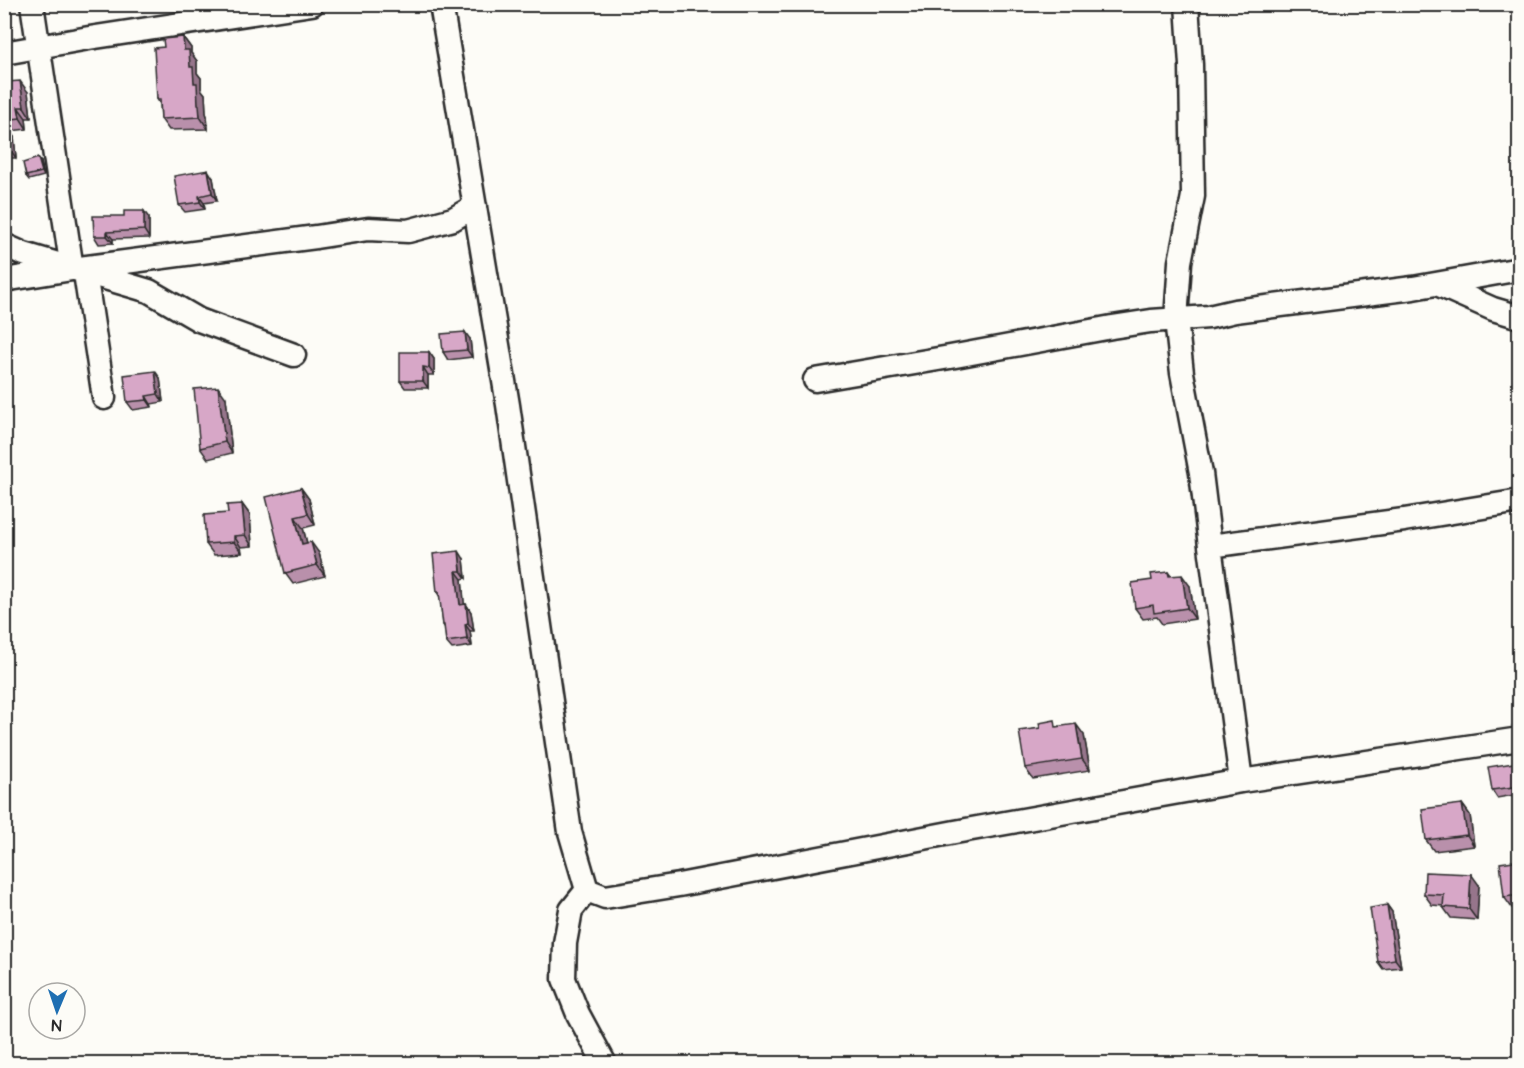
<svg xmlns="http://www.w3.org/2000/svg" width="1524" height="1068" viewBox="0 0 1524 1068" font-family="'Architects Daughter',sans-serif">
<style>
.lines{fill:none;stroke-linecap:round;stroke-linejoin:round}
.minor-casing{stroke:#2b2b2b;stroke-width:27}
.minor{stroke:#fdfcf7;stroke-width:22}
.wall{fill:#b990ab;stroke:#2b2b2b;stroke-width:1.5}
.shaded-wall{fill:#96758b;stroke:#2b2b2b;stroke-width:1.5}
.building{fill:#d7a7c7;stroke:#2b2b2b;stroke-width:1.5}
</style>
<rect width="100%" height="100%" fill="#fdfcf7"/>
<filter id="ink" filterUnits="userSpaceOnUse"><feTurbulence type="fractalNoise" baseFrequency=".0167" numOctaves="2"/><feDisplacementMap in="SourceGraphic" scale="12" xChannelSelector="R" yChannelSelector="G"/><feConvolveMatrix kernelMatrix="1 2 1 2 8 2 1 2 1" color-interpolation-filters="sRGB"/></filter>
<g filter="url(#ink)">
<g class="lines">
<g class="minor-casing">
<path id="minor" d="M 32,4 L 72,269
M 441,4 L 508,405 L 570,832 L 587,890 L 605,897 L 679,885 L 955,832 L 1241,781
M 1187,4 L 1191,65 L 1193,196 L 1180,262 L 1176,319 L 1182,373 L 1201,473 L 1210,546
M 4,53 L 89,38 L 312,4
M 4,245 L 24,254 L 149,291 L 199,320 L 294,355
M 85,273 L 104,398
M 4,280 L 72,269 L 316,237 L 368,229 L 408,231 L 453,219 L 475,206
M 1437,284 L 1493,309 L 1520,317
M 815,380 L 950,357 L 1112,327 L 1151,321 L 1209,317 L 1235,311 L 1413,288 L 1520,269
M 1520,501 L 1404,520 L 1210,546 L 1241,781 L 1520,739
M 587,890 L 571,910 L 565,943 L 564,979 L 578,1014 L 605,1064"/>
</g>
<use href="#minor" class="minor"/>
</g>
<path class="wall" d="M 183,37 L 191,48 L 191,53 L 197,61 L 197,73 L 201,78 L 201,89 L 205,94 L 206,113 L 207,116 L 208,129 L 169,130 L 161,119 L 160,104 L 157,99 L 164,47 Z
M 4,78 L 6,78 L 9,82 L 28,92 L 31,118 L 26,118 L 27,129 L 10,131 L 14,137 L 16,158 L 4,158 Z
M 41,162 L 44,176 L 29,180 L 26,176 Z
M 213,178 L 217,201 L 204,203 L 205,209 L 185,212 L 179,205 Z
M 149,218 L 149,238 L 113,239 L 113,243 L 99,244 L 94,236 Z
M 470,339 L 472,357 L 448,360 L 443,352 Z
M 429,352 L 434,359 L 434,375 L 428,375 L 428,388 L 405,388 L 400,381 Z
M 160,378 L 163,402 L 151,404 L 152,407 L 133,410 L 127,402 Z
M 226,398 L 232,453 L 208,459 L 200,448 Z
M 301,488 L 309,499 L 315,525 L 303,528 L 307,543 L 319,553 L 325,576 L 293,584 L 285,573 Z
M 242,504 L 250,515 L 252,546 L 241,547 L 242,553 L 214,555 L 206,544 L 228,513 Z
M 464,559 L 466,578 L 462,579 L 464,604 L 466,604 L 471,612 L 474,631 L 470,631 L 472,646 L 452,649 L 446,642 L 445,628 L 443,625 L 440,597 L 437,592 Z
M 1168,572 L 1171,576 L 1190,586 L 1195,619 L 1162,624 L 1157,617 L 1143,619 L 1135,608 Z
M 1059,726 L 1084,735 L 1090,770 L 1033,779 L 1025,768 Z
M 1520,762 L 1520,794 L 1497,798 L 1492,790 Z
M 1462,804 L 1470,815 L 1474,846 L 1434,851 L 1426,840 Z
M 1520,860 L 1520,907 L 1512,908 L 1504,897 Z
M 1479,885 L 1477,920 L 1451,918 L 1443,907 L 1443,906 L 1432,905 L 1424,894 Z
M 1387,905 L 1392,912 L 1401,967 L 1383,969 L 1378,962 Z"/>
<path class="shaded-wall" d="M 183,37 L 191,48 L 191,53 L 197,61 L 197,73 L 201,78 L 201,89 L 205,94 L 206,113 L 207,116 L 208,129 L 200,117 L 194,83 L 190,67 L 184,50 Z
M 20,81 L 28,92 L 31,118 L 24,107 Z
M 18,107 L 26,118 L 27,129 L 20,118 Z
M 9,130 L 14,137 L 16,158 L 11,151 Z
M 38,158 L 41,162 L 44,176 L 42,172 Z
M 208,170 L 213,178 L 217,201 L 212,193 Z
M 199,196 L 204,203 L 205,209 L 200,202 Z
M 144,211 L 149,218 L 149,238 L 144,230 Z
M 107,232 L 113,239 L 113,243 L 107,236 Z
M 465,332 L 470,339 L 472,357 L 467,350 Z
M 429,352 L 434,359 L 434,375 L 429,368 Z
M 423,367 L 428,375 L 428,388 L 423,381 Z
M 155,371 L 160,378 L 163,402 L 158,394 Z
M 218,387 L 226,398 L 232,453 L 225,442 Z
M 146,396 L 151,404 L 152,407 L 147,400 Z
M 301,488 L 309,499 L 315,525 L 308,514 Z
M 242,504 L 250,515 L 252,546 L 245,535 Z
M 295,517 L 303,528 L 310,555 L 302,544 Z
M 234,536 L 241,547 L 242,553 L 234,542 Z
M 311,542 L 319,553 L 325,576 L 317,565 Z
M 459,551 L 464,559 L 466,578 L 461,571 Z
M 456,571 L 462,579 L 465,612 L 460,605 Z
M 1182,575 L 1190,586 L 1195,619 L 1187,608 Z
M 466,604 L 471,612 L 474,631 L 468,623 Z
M 465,624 L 470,631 L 472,646 L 467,639 Z
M 1076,724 L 1084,735 L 1090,770 L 1082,759 Z
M 1462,804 L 1470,815 L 1474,846 L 1467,835 Z
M 1471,874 L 1479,885 L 1477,920 L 1469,909 Z
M 1387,905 L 1392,912 L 1401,967 L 1395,959 Z"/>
<path class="building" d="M 183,37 L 184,50 L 189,50 L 190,67 L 193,67 L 194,83 L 197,83 L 198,105 L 199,105 L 200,117 L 161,119 L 160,99 L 157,99 L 154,48 L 164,47 L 163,39 Z
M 4,78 L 6,78 L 7,82 L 20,81 L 24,107 L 18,107 L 20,118 L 4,120 Z
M 4,130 L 9,130 L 11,151 L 4,151 Z
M 38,158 L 42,172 L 26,176 L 23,163 Z
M 208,170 L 212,193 L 199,196 L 200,202 L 179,205 L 174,176 Z
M 124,211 L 144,211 L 144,230 L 107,232 L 107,236 L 94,236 L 93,216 L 124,216 Z
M 465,332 L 467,350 L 443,352 L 441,334 Z
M 400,352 L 429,352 L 429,368 L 423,367 L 423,381 L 400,381 Z
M 155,371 L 158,394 L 146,396 L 147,400 L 127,402 L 124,375 Z
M 218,387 L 225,442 L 200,448 L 194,389 Z
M 301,488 L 308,514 L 295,517 L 302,544 L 311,542 L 317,565 L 285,573 L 266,497 Z
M 242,504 L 245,535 L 234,536 L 234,542 L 206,544 L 204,515 L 228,513 L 227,505 Z
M 459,551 L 461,571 L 456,571 L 460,605 L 466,604 L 468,623 L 465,624 L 467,639 L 446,642 L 444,625 L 443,625 L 439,592 L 437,592 L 433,554 Z
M 1168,572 L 1169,576 L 1182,575 L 1187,608 L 1154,613 L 1153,605 L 1135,608 L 1132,583 L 1152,580 L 1151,574 Z
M 1055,720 L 1056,727 L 1076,724 L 1082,759 L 1025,768 L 1019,731 L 1040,728 L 1039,723 Z
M 1520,762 L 1520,786 L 1492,790 L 1488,767 Z
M 1462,804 L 1467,835 L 1426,840 L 1422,809 Z
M 1520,860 L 1520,895 L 1504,897 L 1500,863 Z
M 1425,872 L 1471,874 L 1469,909 L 1443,907 L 1444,895 L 1424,894 Z
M 1387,905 L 1395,959 L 1378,962 L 1370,908 Z"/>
</g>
<rect width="1524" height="1068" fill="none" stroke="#fdfcf7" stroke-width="24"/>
<rect x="12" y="12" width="1500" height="1044" fill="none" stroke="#2b2b2b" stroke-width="2" filter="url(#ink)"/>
<g transform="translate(57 1011) rotate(182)"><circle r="28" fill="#fdfcf7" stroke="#a9a8a5" stroke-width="1.5"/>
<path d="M0-4.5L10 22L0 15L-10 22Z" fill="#1f6fb2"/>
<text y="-9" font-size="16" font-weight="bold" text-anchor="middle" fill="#2b2b2b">N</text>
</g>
</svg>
